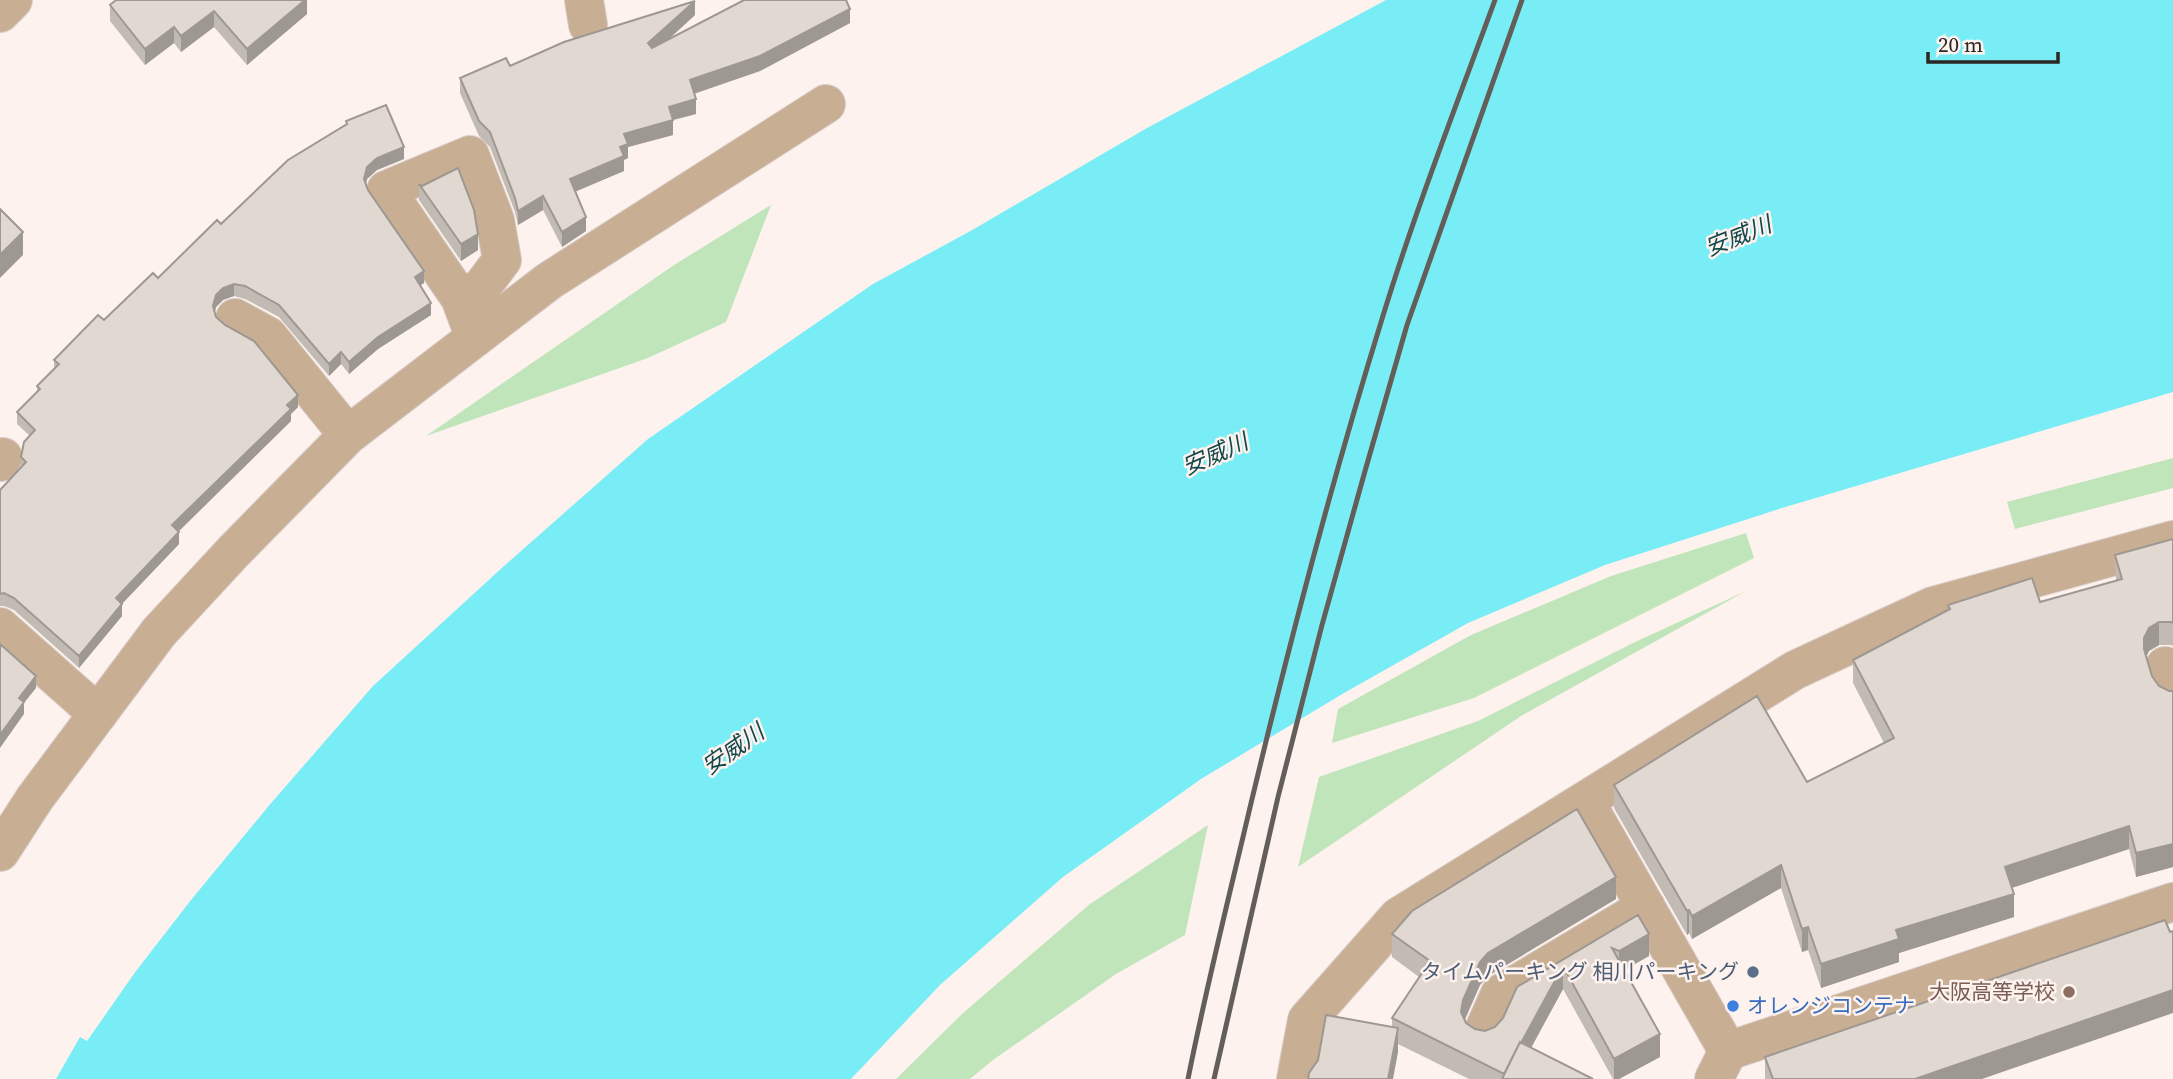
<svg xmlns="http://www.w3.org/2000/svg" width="2173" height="1079" viewBox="0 0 2173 1079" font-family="'Source Serif 4','Noto Sans JP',serif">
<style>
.green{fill:#c1e5bb}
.water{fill:#79edf6}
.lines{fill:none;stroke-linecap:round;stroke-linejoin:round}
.minor-casing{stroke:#d8cdca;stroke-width:40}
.tertiary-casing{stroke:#d8cdca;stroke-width:40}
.minor{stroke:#c8ae93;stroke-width:38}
.tertiary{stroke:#c8ae93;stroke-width:38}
.rail{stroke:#645e5b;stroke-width:5}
.wall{fill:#c2bbb4}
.shaded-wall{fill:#9e9892}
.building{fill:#e1d9d1;stroke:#9e9892;stroke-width:2}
.service-dot{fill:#5c6f8a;stroke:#fef2ee;stroke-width:2.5}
.education-dot{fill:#8d6e63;stroke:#fef2ee;stroke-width:2.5}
.shop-dot{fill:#3f7fe0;stroke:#fef2ee;stroke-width:2.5}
.labels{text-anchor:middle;stroke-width:5;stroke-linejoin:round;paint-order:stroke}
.service-label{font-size:21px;fill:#4e5e75;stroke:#fef2ee;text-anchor:end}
.education-label{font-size:21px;fill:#785e54;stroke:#fef2ee;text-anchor:end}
.shop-label{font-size:21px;fill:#366cbe;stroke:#fef2ee;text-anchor:start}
.water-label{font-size:23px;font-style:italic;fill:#13484c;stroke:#fef2ee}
</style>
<rect width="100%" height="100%" fill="#fef2ee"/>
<path class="green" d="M 771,205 L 726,322 L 648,358 L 426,436 L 674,265 Z
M 2173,458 L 2173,488 L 2015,529 L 2007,502 Z
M 1746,533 L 1754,558 L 1474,698 L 1332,743 L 1338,709 L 1471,635 L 1611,576 Z
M 1746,591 L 1521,716 L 1298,867 L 1319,777 L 1478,721 L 1635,642 Z
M 1208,825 L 1185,935 L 1116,974 L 993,1060 L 970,1079 L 896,1079 L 963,1013 L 1090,904 Z"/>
<path class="water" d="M 1386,0 L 2173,0 L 2173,392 L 1782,508 L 1605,565 L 1468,623 L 1344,693 L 1201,779 L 1063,877 L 940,985 L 851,1079 L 56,1079 L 80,1037 L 87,1041 L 136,971 L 191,900 L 272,802 L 373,686 L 504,566 L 648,439 L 873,284 L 974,229 L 1147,128 Z"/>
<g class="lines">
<g class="minor-casing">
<path id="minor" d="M 584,0 L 588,25
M 460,298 L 481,288 L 502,260 L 495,220 L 470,155 L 386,190 L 460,298 L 475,338
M 235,318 L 268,336 L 348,435
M 0,462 L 3,457
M 0,627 L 98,714
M 2165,666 L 2173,693
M 1585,801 L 1728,1051 L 2173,902
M 0,852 L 35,798 L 159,632 L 234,551 L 348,435 L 549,281 L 826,104
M 1483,1032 L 1500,994 L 1646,907
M 1296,1079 L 1307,1020 L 1398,917 L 1795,670 L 1933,606 L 2173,540"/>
</g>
<g class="tertiary-casing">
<path id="tertiary" d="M 0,13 L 13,0
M 1714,1079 L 1728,1051"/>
</g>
<use href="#minor" class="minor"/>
<use href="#tertiary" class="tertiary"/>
<path class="rail" d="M 1188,1079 C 1204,998 1224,917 1243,837 C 1284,663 1329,490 1382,319 C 1415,211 1456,106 1495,0
M 1214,1079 L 1278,797 L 1322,625 L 1365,471 L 1407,325 L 1522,0"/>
</g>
<path class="wall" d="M 307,0 L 307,14 L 247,65 L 214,27 L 181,52 L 174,43 L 145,65 L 110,21 L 110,5 Z
M 695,15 L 668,40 L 850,23 L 760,71 L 694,94 L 696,114 L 673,120 L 673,135 L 628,147 L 628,158 L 624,160 L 624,171 L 575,191 L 586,231 L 562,247 L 543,210 L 518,225 L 515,212 L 490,147 L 479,136 L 460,93 L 460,78 L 510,66 Z
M 346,121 L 404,159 L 377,170 L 367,179 L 366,184 L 368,190 L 424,283 L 420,285 L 431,315 L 378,349 L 349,374 L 341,364 L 329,376 L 279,317 L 245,299 L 234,296 L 223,300 L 216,307 L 215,312 L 216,317 L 298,407 L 291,414 L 291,421 L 178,531 L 179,544 L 122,604 L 122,616 L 79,668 L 14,610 L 4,606 L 0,606 L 0,490 L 21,467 L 21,457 L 30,436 L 17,424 L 17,412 L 37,392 L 37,386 L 54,369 L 54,360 L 158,278 L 221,224 L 346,124 Z
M 419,184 L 478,250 L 461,261 L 419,200 Z
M 2173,539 L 2173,646 L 2171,645 L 2159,645 L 2149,651 L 2146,656 L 2152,676 L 2159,686 L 2169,691 L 2173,691 L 2173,867 L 2136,877 L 2129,849 L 2012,888 L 2014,917 L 1899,953 L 1899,962 L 1821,988 L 1808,950 L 1802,952 L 1781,888 L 1692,939 L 1689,933 L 1687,935 L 1614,808 L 1614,785 L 1807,782 L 1884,743 L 1853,683 L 1853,660 L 1948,610 L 1948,605 L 2040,602 L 2116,581 L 2115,555 Z
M 1616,899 L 1488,976 L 1480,985 L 1465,1020 L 1466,1023 L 1475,1029 L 1485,1031 L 1495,1027 L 1503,1018 L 1517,987 L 1638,915 L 1649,956 L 1624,970 L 1660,1057 L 1619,1079 L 1613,1079 L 1563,989 L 1531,1048 L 1593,1079 L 1469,1079 L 1398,1044 L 1398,1052 L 1318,1060 L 1392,1027 L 1392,1018 L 1419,977 L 1392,957 L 1392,934 Z
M 2170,932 L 1982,1079 L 1765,1079 L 1765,1057 Z"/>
<path class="shaded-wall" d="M 305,0 L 307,0 L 307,14 L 247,65 L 247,49 Z
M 695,1 L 695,15 L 648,58 L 648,43 Z
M 850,9 L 850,23 L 760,71 L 690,95 L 690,80 Z
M 214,11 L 214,27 L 181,52 L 181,36 Z
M 174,27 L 174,43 L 145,65 L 145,49 Z
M 696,99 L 696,114 L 673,120 L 673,135 L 628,147 L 628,158 L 624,160 L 624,171 L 570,194 L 570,179 L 620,147 L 624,134 L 669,107 Z
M 404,147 L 404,159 L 377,170 L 367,179 L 364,191 L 364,179 L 367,167 L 377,158 Z
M 543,196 L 543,210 L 518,225 L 518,211 Z
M 586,217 L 586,231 L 562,247 L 562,232 Z
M 23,232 L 23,255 L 0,278 L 0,255 Z
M 478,234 L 478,250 L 461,261 L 461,244 Z
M 424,271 L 424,283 L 415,289 L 415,277 Z
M 234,284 L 234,296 L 223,300 L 216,307 L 213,318 L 213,306 L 216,295 L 223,288 Z
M 431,303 L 431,315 L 378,349 L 349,374 L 349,362 L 378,337 Z
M 341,352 L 341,364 L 329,376 L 329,364 Z
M 298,395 L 298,407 L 291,414 L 291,421 L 172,538 L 172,525 Z
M 179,532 L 179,544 L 116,610 L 116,598 Z
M 122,604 L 122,616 L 79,668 L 79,656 Z
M 2159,622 L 2159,645 L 2149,651 L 2144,662 L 2144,638 L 2149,628 Z
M 36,676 L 36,688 L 24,703 L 24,714 L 0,748 L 0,735 L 19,698 Z
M 2129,826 L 2129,849 L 2005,890 L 2005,867 Z
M 2173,844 L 2173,867 L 2136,877 L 2136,853 Z
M 1781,865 L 1781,888 L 1692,939 L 1692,916 Z
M 1616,877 L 1616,899 L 1488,976 L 1480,985 L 1463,1023 L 1461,1012 L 1463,1000 L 1480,962 L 1488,953 Z
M 2014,894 L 2014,917 L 1899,953 L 1899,962 L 1821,988 L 1821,964 L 1896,930 Z
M 1689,910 L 1689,933 L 1687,935 L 1687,911 Z
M 1808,927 L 1808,950 L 1802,952 L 1802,929 Z
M 1649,934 L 1649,956 L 1619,973 L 1619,951 Z
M 1563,966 L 1563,989 L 1514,1079 L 1504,1074 Z
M 2173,990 L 2173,1013 L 1982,1079 L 1915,1079 Z
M 1398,1028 L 1398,1052 L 1393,1079 L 1388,1079 Z
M 1660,1034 L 1660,1057 L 1619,1079 L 1614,1079 L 1614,1059 Z"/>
<path class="building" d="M 116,0 L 305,0 L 247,49 L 214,11 L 181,36 L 174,27 L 145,49 L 110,5 Z
M 744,0 L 846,0 L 850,9 L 760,56 L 690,80 L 696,99 L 669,107 L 673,120 L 624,134 L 628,144 L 620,147 L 624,156 L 570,179 L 586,217 L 562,232 L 543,196 L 518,211 L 515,198 L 490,132 L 479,121 L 460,78 L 506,58 L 510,66 L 564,42 L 695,1 L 648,43 L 652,48 Z
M 386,105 L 404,147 L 377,158 L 367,167 L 364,179 L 368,190 L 424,271 L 415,277 L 431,303 L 378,337 L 349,362 L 341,352 L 329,364 L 279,305 L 245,286 L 234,284 L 223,288 L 216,295 L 213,306 L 216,317 L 225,325 L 254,341 L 298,395 L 287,405 L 291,409 L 172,525 L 179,532 L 116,598 L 122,604 L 79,656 L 14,598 L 4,593 L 0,594 L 0,490 L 26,462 L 21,457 L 24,442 L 35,430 L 17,412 L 40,389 L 37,386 L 59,364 L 54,360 L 98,315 L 104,320 L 153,273 L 158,278 L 217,220 L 221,224 L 288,160 L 347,124 L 346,121 Z
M 458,168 L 474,210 L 478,234 L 461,244 L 419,184 L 422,186 Z
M 0,209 L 23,232 L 0,255 Z
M 2173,539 L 2173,623 L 2171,622 L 2159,622 L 2149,628 L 2144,638 L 2144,649 L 2152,676 L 2159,686 L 2169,691 L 2173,691 L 2173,844 L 2136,853 L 2129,826 L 2005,867 L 2014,894 L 1896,930 L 1899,939 L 1821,964 L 1808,927 L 1802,929 L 1781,865 L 1692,916 L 1689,910 L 1687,911 L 1614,785 L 1757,696 L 1807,782 L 1894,738 L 1853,660 L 1950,609 L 1948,605 L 2032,578 L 2040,602 L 2122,579 L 2115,555 Z
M 0,644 L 36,676 L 19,698 L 24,702 L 0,735 Z
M 1577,809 L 1616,877 L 1488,953 L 1480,962 L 1463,1000 L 1461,1012 L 1466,1023 L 1475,1029 L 1485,1031 L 1495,1027 L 1503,1018 L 1517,987 L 1638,915 L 1649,934 L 1619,951 L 1612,948 L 1660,1034 L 1614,1059 L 1563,966 L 1521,1043 L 1520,1042 L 1504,1074 L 1392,1018 L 1430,961 L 1392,934 L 1412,911 Z
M 2165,920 L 2170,932 L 2173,931 L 2173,990 L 1915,1079 L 1773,1079 L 1765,1057 Z
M 1326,1015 L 1398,1028 L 1388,1079 L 1308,1079 L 1309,1073 L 1318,1060 Z
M 1520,1042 L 1593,1079 L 1502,1079 Z"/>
<circle class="service-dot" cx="1753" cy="972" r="7"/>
<circle class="education-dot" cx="2069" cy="992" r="7"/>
<circle class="shop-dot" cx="1733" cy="1006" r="7"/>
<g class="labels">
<g class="service-label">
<text x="1739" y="979">タイムパーキング 相川パーキング</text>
</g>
<g class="education-label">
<text x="2055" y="999">大阪高等学校</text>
</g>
<g class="shop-label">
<text x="1747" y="1013">オレンジコンテナ</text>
</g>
<g class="water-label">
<text transform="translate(1738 236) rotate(-22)" y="8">安威川</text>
<text transform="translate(1215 454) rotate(-24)" y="8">安威川</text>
<text transform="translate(733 749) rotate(-35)" y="8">安威川</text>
</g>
</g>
<path d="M1928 52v10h130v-10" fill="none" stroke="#2b2725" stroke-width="3.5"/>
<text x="1938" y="52" font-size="21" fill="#2b2725" stroke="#fef2ee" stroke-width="5" paint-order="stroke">20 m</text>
</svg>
